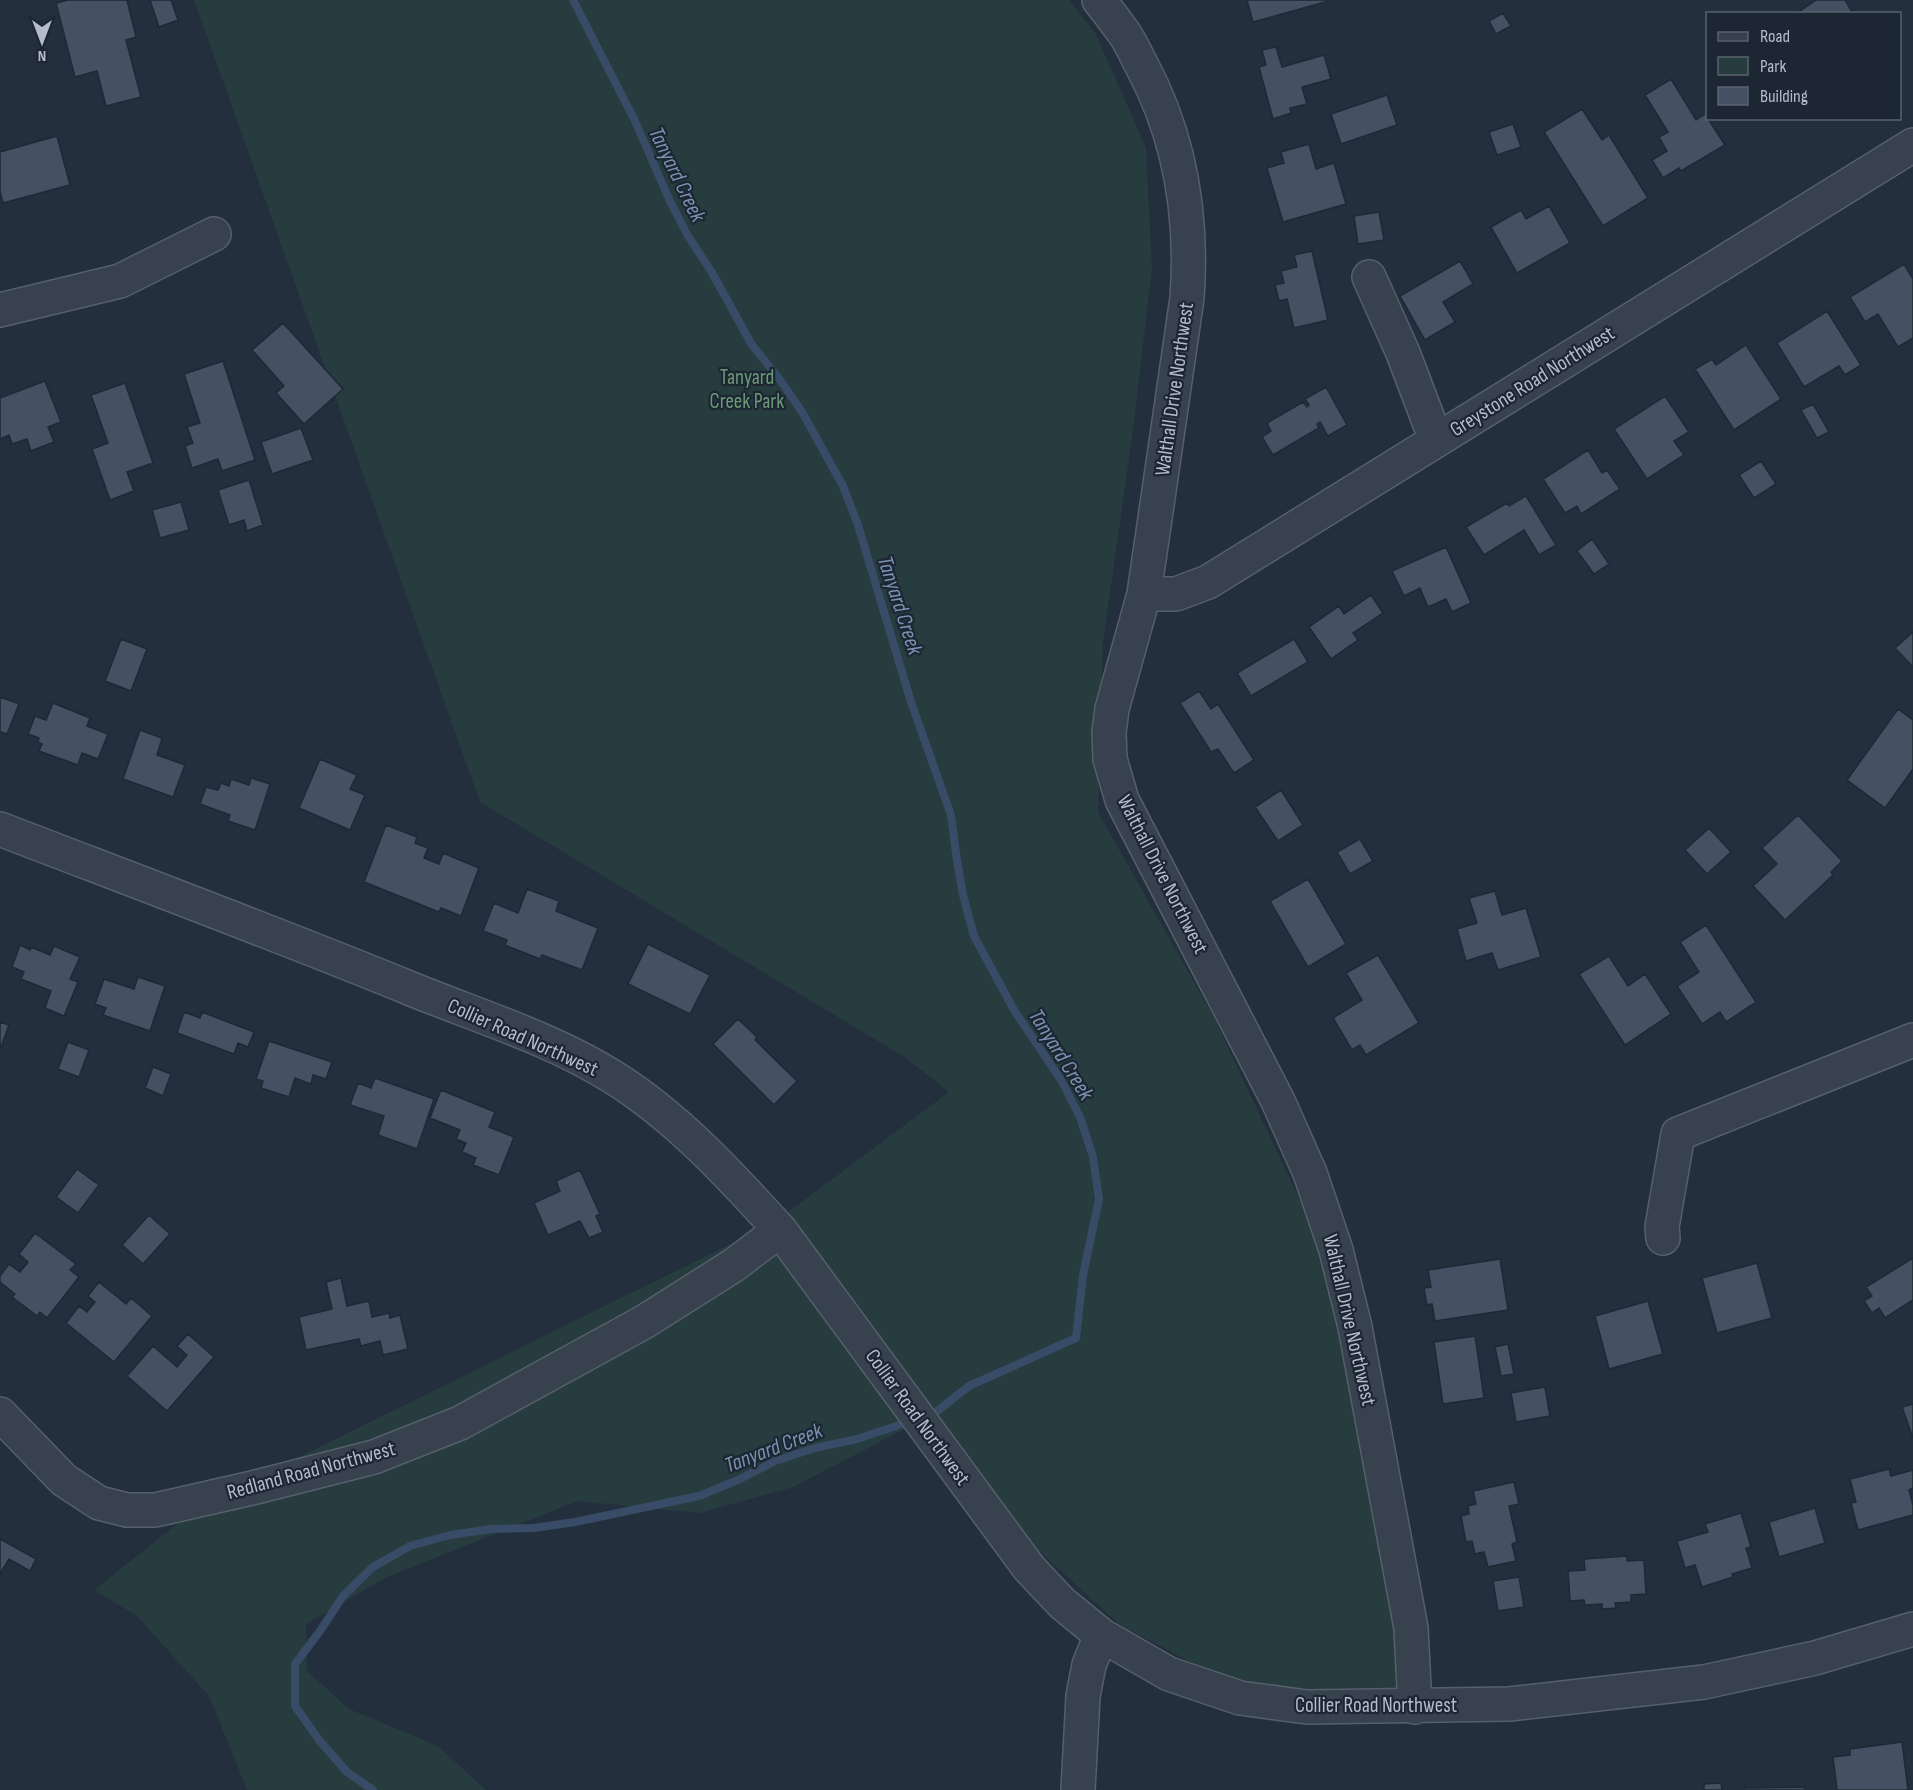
<svg xmlns="http://www.w3.org/2000/svg" width="1913" height="1790" viewBox="0 0 1913 1790" font-family="'Sofia Sans Condensed',sans-serif">
<style>
.green{fill:#263c3f}
.lines{fill:none;stroke-linecap:round;stroke-linejoin:round}
.stream{stroke:#394c67;stroke-width:8}
.building{fill:#455162;stroke:#1f2835;stroke-width:1.5}
.minor-casing{stroke:#565f6c;stroke-width:36}
.minor{stroke:#38414e;stroke-width:33}
.labels{text-anchor:middle;stroke-width:4.5;stroke-linejoin:round;paint-order:stroke}
.park-label{font-size:21px;fill:#6b9a76;stroke:#1d2633}
.street-label{font-size:21px;fill:#b4bcc9;stroke:#1d2633}
.water-label{font-size:22px;font-style:italic;fill:#7c92b1;stroke:#1d2633}
</style>
<rect width="100%" height="100%" fill="#242f3e"/>
<path class="green" d="M 194,0 L 1069,0 L 1096,34 L 1146,148 L 1152,268 L 1132,438 L 1103,642 L 1098,812 L 1213,1016 L 1314,1230 L 1359,1420 L 1415,1689 L 1340,1699 L 1225,1680 L 1120,1625 L 990,1506 L 924,1419 L 793,1487 L 700,1513 L 577,1501 L 387,1577 L 306,1624 L 307,1671 L 349,1709 L 438,1746 L 486,1790 L 247,1790 L 209,1696 L 137,1616 L 94,1590 L 200,1506 L 775,1222 L 949,1092 L 906,1058 L 480,802 Z"/>
<g class="lines">
<path class="stream" d="M 573,0 L 635,121 L 669,199 L 688,236 L 711,271 L 752,345 L 778,377 L 802,412 L 843,486 L 858,525 L 911,702 L 951,815 L 956,854 L 963,895 L 974,936 L 1014,1010 L 1061,1080 L 1080,1117 L 1093,1157 L 1099,1199 L 1083,1275 L 1076,1338 L 969,1386 L 936,1412 L 926,1416
M 373,1790 L 347,1772 L 319,1740 L 295,1706 L 295,1664 L 320,1631 L 343,1596 L 373,1567 L 410,1546 L 450,1535 L 492,1529 L 534,1528 L 575,1522 L 699,1496 L 738,1480 L 775,1461 L 815,1448 L 857,1439 L 911,1421"/>
</g>
<path class="building" d="M 68,0 L 127,0 L 136,37 L 126,40 L 141,97 L 106,106 L 97,71 L 75,77 L 56,3 Z
M 150,0 L 171,0 L 178,20 L 159,27 Z
M 1247,0 L 1329,0 L 1329,1 L 1253,22 Z
M 1816,0 L 1845,0 L 1853,14 L 1796,14 Z
M 1503,13 L 1511,26 L 1496,34 L 1489,21 Z
M 1276,47 L 1282,67 L 1324,55 L 1331,79 L 1302,87 L 1307,104 L 1290,108 L 1291,113 L 1273,119 L 1259,67 L 1266,65 L 1262,50 Z
M 1671,79 L 1696,120 L 1705,114 L 1725,145 L 1681,171 L 1679,168 L 1663,178 L 1652,160 L 1667,151 L 1659,137 L 1668,132 L 1645,95 Z
M 1387,95 L 1397,125 L 1341,144 L 1331,114 Z
M 1582,109 L 1602,140 L 1609,135 L 1648,198 L 1603,226 L 1544,132 Z
M 1513,124 L 1521,147 L 1497,155 L 1489,132 Z
M 57,136 L 70,185 L 3,203 L 0,191 L 0,152 Z
M 1309,144 L 1316,169 L 1334,163 L 1346,204 L 1283,222 L 1267,168 L 1284,163 L 1281,152 Z
M 1549,206 L 1570,243 L 1517,273 L 1491,227 L 1521,210 L 1526,219 Z
M 1379,212 L 1384,240 L 1358,244 L 1354,216 Z
M 1312,251 L 1328,320 L 1294,328 L 1287,299 L 1279,301 L 1275,285 L 1284,283 L 1281,271 L 1297,267 L 1294,255 Z
M 1460,261 L 1473,284 L 1443,302 L 1455,322 L 1425,340 L 1400,296 Z
M 1904,264 L 1913,279 L 1913,338 L 1898,347 L 1878,314 L 1865,322 L 1850,297 Z
M 1827,311 L 1861,365 L 1845,375 L 1839,366 L 1804,387 L 1777,343 Z
M 283,323 L 343,389 L 304,424 L 276,393 L 284,386 L 252,350 Z
M 1746,345 L 1781,399 L 1734,430 L 1695,369 L 1712,359 L 1716,365 Z
M 223,361 L 255,460 L 222,471 L 218,459 L 192,468 L 185,446 L 193,443 L 187,427 L 200,423 L 184,374 Z
M 45,381 L 61,422 L 48,427 L 54,442 L 31,451 L 27,439 L 12,444 L 9,435 L 0,439 L 0,398 Z
M 125,383 L 153,463 L 127,472 L 134,491 L 110,500 L 92,449 L 108,443 L 91,395 Z
M 1326,387 L 1347,425 L 1328,436 L 1320,422 L 1317,424 L 1319,428 L 1273,455 L 1262,437 L 1271,431 L 1267,423 L 1303,402 L 1307,407 L 1309,405 L 1305,399 Z
M 1665,396 L 1689,432 L 1674,441 L 1684,455 L 1647,479 L 1614,429 Z
M 1813,404 L 1829,432 L 1817,438 L 1801,410 Z
M 301,428 L 313,460 L 272,474 L 261,442 Z
M 1588,450 L 1602,473 L 1607,470 L 1620,489 L 1581,514 L 1577,506 L 1565,513 L 1543,479 Z
M 1761,461 L 1776,484 L 1754,498 L 1739,475 Z
M 249,480 L 263,525 L 247,531 L 244,520 L 229,525 L 218,490 Z
M 1526,496 L 1556,545 L 1539,555 L 1524,530 L 1484,555 L 1466,527 L 1507,503 L 1509,506 Z
M 181,502 L 189,530 L 160,538 L 152,510 Z
M 1592,539 L 1609,564 L 1594,574 L 1577,551 Z
M 1446,547 L 1471,603 L 1452,612 L 1446,599 L 1428,607 L 1420,588 L 1404,596 L 1392,571 Z
M 1371,595 L 1383,613 L 1353,633 L 1358,640 L 1331,659 L 1309,627 L 1339,606 L 1344,614 Z
M 1913,632 L 1913,667 L 1895,648 Z
M 121,639 L 147,649 L 131,691 L 105,681 Z
M 1294,639 L 1308,662 L 1251,696 L 1237,673 Z
M 1199,691 L 1211,709 L 1218,704 L 1254,760 L 1234,773 L 1218,749 L 1211,752 L 1180,703 Z
M 0,697 L 19,704 L 7,734 L 0,732 Z
M 53,703 L 90,718 L 87,726 L 108,734 L 98,759 L 82,753 L 78,765 L 39,751 L 42,744 L 38,742 L 39,738 L 28,734 L 35,716 L 46,720 Z
M 1898,709 L 1913,720 L 1913,769 L 1885,808 L 1847,780 Z
M 140,730 L 162,738 L 157,755 L 185,765 L 173,797 L 123,779 Z
M 320,759 L 357,775 L 350,789 L 365,795 L 350,830 L 299,808 Z
M 251,778 L 270,784 L 255,830 L 228,821 L 230,815 L 200,804 L 206,787 L 218,790 L 221,783 L 229,786 L 231,779 L 249,785 Z
M 1281,790 L 1303,825 L 1278,841 L 1255,807 Z
M 1798,815 L 1842,861 L 1831,872 L 1833,875 L 1785,920 L 1753,886 L 1777,864 L 1762,848 Z
M 386,825 L 417,837 L 415,843 L 428,848 L 424,858 L 439,864 L 443,853 L 479,868 L 461,916 L 441,908 L 439,912 L 364,882 Z
M 1709,828 L 1731,852 L 1707,874 L 1685,850 Z
M 1360,839 L 1373,861 L 1350,874 L 1337,852 Z
M 1308,879 L 1346,944 L 1308,967 L 1270,901 Z
M 527,889 L 559,901 L 556,911 L 598,928 L 582,970 L 542,955 L 540,959 L 505,945 L 507,940 L 483,931 L 494,903 L 518,913 Z
M 1495,891 L 1502,915 L 1526,908 L 1541,957 L 1498,970 L 1492,953 L 1466,961 L 1457,929 L 1477,923 L 1469,898 Z
M 1706,925 L 1756,1002 L 1726,1022 L 1720,1012 L 1702,1024 L 1677,986 L 1699,972 L 1680,942 Z
M 648,944 L 710,975 L 690,1014 L 628,984 Z
M 20,945 L 30,950 L 31,947 L 50,955 L 54,946 L 80,957 L 70,979 L 78,982 L 64,1016 L 45,1008 L 51,991 L 21,979 L 24,972 L 12,967 Z
M 1378,955 L 1419,1023 L 1366,1055 L 1360,1045 L 1352,1050 L 1333,1018 L 1362,1000 L 1346,973 Z
M 1609,956 L 1628,986 L 1645,974 L 1671,1014 L 1625,1045 L 1579,974 Z
M 138,977 L 165,986 L 150,1031 L 103,1015 L 106,1008 L 95,1004 L 104,979 L 134,989 Z
M 184,1012 L 200,1018 L 202,1012 L 254,1032 L 248,1047 L 238,1043 L 234,1054 L 177,1033 Z
M 738,1019 L 757,1037 L 755,1040 L 797,1081 L 774,1105 L 713,1044 Z
M 0,1022 L 9,1025 L 0,1050 Z
M 269,1041 L 332,1062 L 326,1079 L 313,1075 L 311,1084 L 295,1078 L 289,1097 L 261,1088 L 263,1081 L 256,1079 Z
M 68,1042 L 89,1050 L 79,1077 L 58,1069 Z
M 153,1067 L 171,1074 L 163,1096 L 145,1088 Z
M 375,1078 L 434,1099 L 417,1149 L 378,1135 L 384,1116 L 350,1105 L 358,1083 L 371,1088 Z
M 441,1090 L 495,1112 L 489,1127 L 514,1137 L 499,1175 L 473,1165 L 476,1158 L 462,1152 L 466,1143 L 456,1139 L 460,1130 L 430,1118 Z
M 77,1169 L 99,1185 L 78,1213 L 56,1197 Z
M 580,1170 L 600,1214 L 596,1216 L 603,1232 L 589,1238 L 580,1221 L 548,1235 L 534,1203 L 560,1191 L 556,1181 Z
M 149,1215 L 170,1234 L 143,1264 L 122,1245 Z
M 35,1233 L 76,1264 L 70,1270 L 79,1277 L 47,1318 L 40,1312 L 37,1316 L 12,1297 L 15,1294 L 0,1282 L 0,1276 L 9,1264 L 20,1272 L 28,1262 L 19,1254 Z
M 1913,1258 L 1913,1300 L 1885,1318 L 1879,1308 L 1872,1313 L 1864,1301 L 1872,1296 L 1866,1287 Z
M 1500,1259 L 1508,1310 L 1435,1321 L 1432,1304 L 1427,1305 L 1424,1288 L 1431,1287 L 1428,1270 Z
M 1757,1263 L 1772,1318 L 1717,1333 L 1702,1278 Z
M 341,1278 L 347,1306 L 369,1301 L 372,1317 L 389,1313 L 390,1318 L 400,1315 L 408,1349 L 383,1355 L 380,1341 L 361,1346 L 359,1339 L 306,1350 L 299,1317 L 332,1309 L 326,1282 Z
M 99,1282 L 126,1304 L 131,1298 L 152,1316 L 114,1362 L 66,1323 L 79,1306 L 87,1312 L 95,1302 L 88,1296 Z
M 1648,1301 L 1663,1354 L 1609,1369 L 1595,1316 Z
M 188,1334 L 214,1357 L 167,1411 L 127,1376 L 153,1346 L 177,1367 L 187,1355 L 177,1346 Z
M 1475,1336 L 1484,1398 L 1443,1404 L 1434,1342 Z
M 1508,1344 L 1514,1374 L 1501,1376 L 1495,1347 Z
M 1545,1387 L 1550,1416 L 1516,1422 L 1511,1393 Z
M 1913,1404 L 1913,1438 L 1902,1407 Z
M 1889,1469 L 1891,1476 L 1913,1470 L 1913,1488 L 1909,1490 L 1913,1505 L 1913,1515 L 1858,1530 L 1851,1503 L 1856,1502 L 1850,1479 Z
M 1514,1482 L 1519,1504 L 1509,1506 L 1517,1542 L 1512,1544 L 1516,1561 L 1488,1567 L 1484,1552 L 1475,1554 L 1472,1541 L 1466,1542 L 1461,1516 L 1469,1514 L 1468,1506 L 1476,1504 L 1473,1491 Z
M 1815,1508 L 1825,1543 L 1779,1557 L 1769,1522 Z
M 1741,1513 L 1751,1547 L 1746,1548 L 1752,1568 L 1732,1574 L 1733,1577 L 1702,1587 L 1695,1565 L 1685,1568 L 1677,1541 L 1708,1532 L 1705,1524 Z
M 0,1539 L 36,1559 L 30,1571 L 9,1559 L 0,1574 Z
M 1627,1556 L 1627,1561 L 1644,1560 L 1646,1594 L 1631,1595 L 1631,1602 L 1615,1603 L 1616,1608 L 1602,1609 L 1602,1604 L 1585,1605 L 1584,1600 L 1570,1601 L 1568,1571 L 1585,1570 L 1584,1559 Z
M 1519,1577 L 1524,1607 L 1498,1611 L 1493,1581 Z
M 1902,1742 L 1908,1790 L 1837,1790 L 1833,1757 L 1850,1755 L 1850,1749 Z
M 1721,1783 L 1722,1790 L 1704,1790 L 1704,1784 Z
M 1805,1787 L 1805,1790 L 1744,1790 L 1744,1788 Z"/>
<g class="lines">
<g class="minor-casing">
<path id="minor" d="M 1099,0 C 1108,11 1116,22 1124,33 C 1131,43 1136,55 1142,66 C 1181,139 1193,216 1187,298 L 1144,594 L 1112,709 L 1109,732 L 1110,759 L 1122,800 L 1278,1101 L 1310,1173 L 1336,1250 L 1355,1327 L 1411,1628 L 1415,1707
M 1369,277 L 1403,353 L 1436,440
M 0,310 L 120,281 L 214,234
M 1144,594 L 1176,594 L 1208,582 L 1913,145
M 0,829 C 138,882 277,934 414,990 C 481,1017 552,1039 613,1077 C 677,1117 730,1175 780,1230 L 1029,1568 L 1062,1603 L 1101,1635 L 1169,1674 L 1240,1698 L 1307,1707 L 1509,1704 L 1704,1682 L 1815,1658 L 1913,1629
M 1663,1238 L 1662,1227 L 1678,1134 L 1913,1040
M 0,1414 L 64,1480 L 99,1503 L 127,1510 L 155,1510 L 252,1488 L 374,1457 L 460,1423 L 644,1322 L 734,1265 L 780,1230
M 1078,1790 L 1083,1696 L 1089,1665 L 1101,1635"/>
</g>
<use href="#minor" class="minor"/>
</g>
<g class="labels">
<g class="park-label">
<text x="747" y="384">Tanyard<tspan x="747" dy="24">Creek Park</tspan></text>
</g>
<g class="street-label">
<text transform="translate(1532 381) rotate(-32)" y="7">Greystone Road Northwest</text>
<text transform="translate(1174 389) rotate(-82)" y="7">Walthall Drive Northwest</text>
<text transform="translate(1163 874) rotate(63)" y="7">Walthall Drive Northwest</text>
<text transform="translate(523 1037) rotate(24)" y="7">Collier Road Northwest</text>
<text transform="translate(1350 1320) rotate(77)" y="7">Walthall Drive Northwest</text>
<text transform="translate(918 1417) rotate(54)" y="7">Collier Road Northwest</text>
<text transform="translate(311 1470) rotate(-15)" y="7">Redland Road Northwest</text>
<text x="1376" y="1712">Collier Road Northwest</text>
</g>
<g class="water-label">
<text transform="translate(678 174) rotate(64)" y="8">Tanyard Creek</text>
<text transform="translate(901 605) rotate(72)" y="8">Tanyard Creek</text>
<text transform="translate(1062 1054) rotate(58)" y="8">Tanyard Creek</text>
<text transform="translate(773 1447) rotate(-21)" y="8">Tanyard Creek</text>
</g>
</g>
<rect x="1706" y="12" width="195" height="108" fill="#1d2633" stroke="#59626f" stroke-width="1.5"/>
<rect x="1718" y="32" width="30" height="9" fill="#38414e" stroke="#59626f" stroke-width="1.5"/>
<text x="1760" y="42" font-size="18" fill="#b4bcc9">Road</text>
<rect x="1718" y="57" width="30" height="18" fill="#263c3f" stroke="#59626f" stroke-width="1.5"/>
<text x="1760" y="72" font-size="18" fill="#b4bcc9">Park</text>
<rect x="1718" y="87" width="30" height="18" fill="#455162" stroke="#59626f" stroke-width="1.5"/>
<text x="1760" y="102" font-size="18" fill="#b4bcc9">Building</text>
<g transform="translate(42 42) rotate(180)" stroke="#1d2633" stroke-width="4.5" paint-order="stroke">
<path d="M0-4.5L10 22L0 15L-10 22Z" fill="#b4bcc9"/>
<text y="-9" font-size="16" font-weight="bold" text-anchor="middle" fill="#b4bcc9">N</text>
</g>
</svg>
